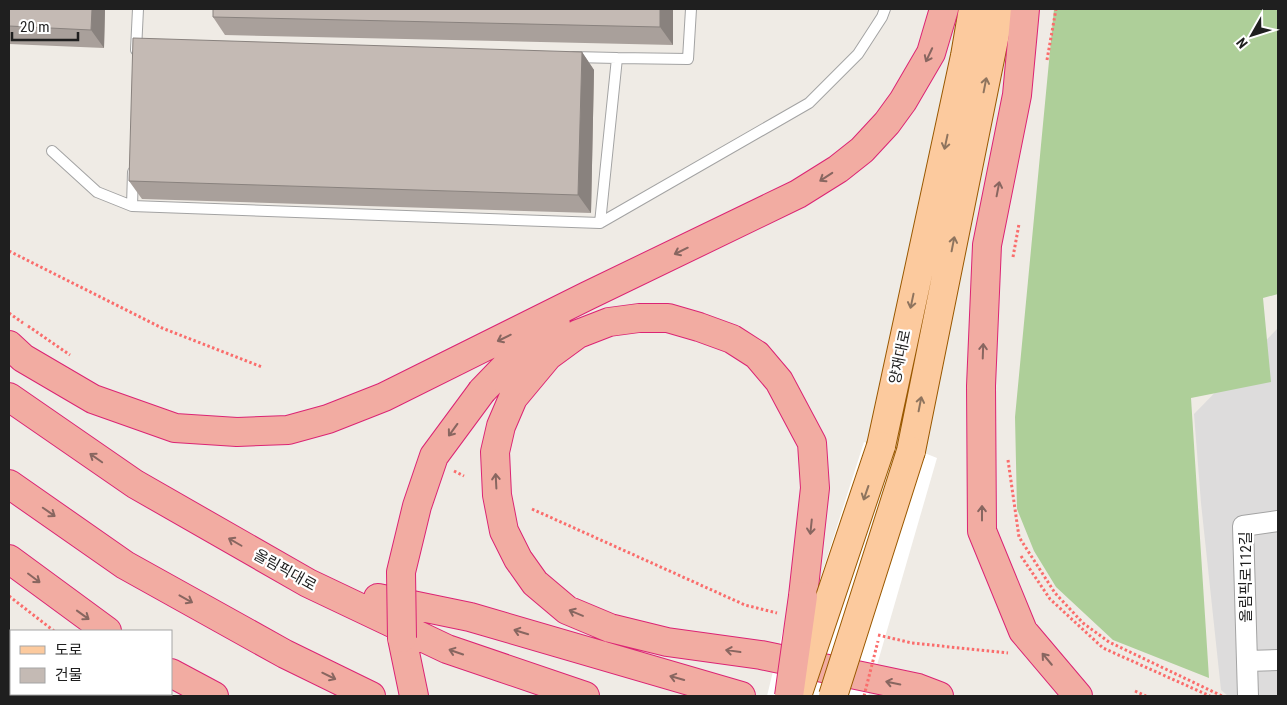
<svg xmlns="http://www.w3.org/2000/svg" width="1287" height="705" viewBox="0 0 1287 705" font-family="'Roboto Condensed','Noto Sans KR',sans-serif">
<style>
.residential{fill:#dddcdc}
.forest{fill:#aecf99}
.pier{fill:#fff}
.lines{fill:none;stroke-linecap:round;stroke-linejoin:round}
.service-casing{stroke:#a3a3a3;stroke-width:12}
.minor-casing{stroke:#a3a3a3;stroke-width:22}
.primary-casing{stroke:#995800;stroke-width:30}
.trunk-casing{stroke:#db2474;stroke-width:30}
.path{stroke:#fa6d6c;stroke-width:3;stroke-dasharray:2.5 2.5;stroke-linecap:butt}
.service{stroke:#fff;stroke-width:10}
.minor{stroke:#fff;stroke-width:20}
.primary{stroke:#fcca9e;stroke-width:28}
.trunk{stroke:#f2aca2;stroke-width:28}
.primary-bridge-casing{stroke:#995800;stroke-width:30;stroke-linecap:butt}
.trunk-bridge-casing{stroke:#db2474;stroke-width:30;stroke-linecap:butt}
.path-bridge{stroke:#fa6d6c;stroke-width:3;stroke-dasharray:2.5 2.5;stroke-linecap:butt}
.primary-bridge{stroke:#fcca9e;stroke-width:28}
.trunk-bridge{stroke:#f2aca2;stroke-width:28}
.wall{fill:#a9a09b}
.shaded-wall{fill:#89827e}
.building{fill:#c4bab4;stroke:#89827e}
.oneway{stroke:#886660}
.oneway2{stroke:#8e745e}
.labels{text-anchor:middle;stroke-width:4.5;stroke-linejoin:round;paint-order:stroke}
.street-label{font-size:15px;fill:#1f1f1f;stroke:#fff}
</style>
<rect width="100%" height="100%" fill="#efebe5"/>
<path class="residential" d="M 1278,328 L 1278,696 L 1228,696 L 1221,690 L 1201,503 L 1194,414 Z"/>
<path class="forest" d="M 1054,9 L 1278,9 L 1278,294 L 1263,298 L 1271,382 L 1191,398 L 1209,678 L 1113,640 L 1056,587 L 1034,551 L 1017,509 L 1015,417 Z"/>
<path class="pier" d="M 864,442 L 927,454 L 937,458 L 868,696 L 767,696 L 792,593 L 815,595 Z"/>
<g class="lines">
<g class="service-casing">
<path id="service" d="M 136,50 L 138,9
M 573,57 L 617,58
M 52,151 L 97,192 L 132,206 L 600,223 L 809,103 L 858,54 L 882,17 L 885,9
M 132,206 L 133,172
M 600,223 L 617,58 L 688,59 L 691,9"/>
</g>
<g class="minor-casing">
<path id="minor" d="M 1247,661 L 1278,660
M 1248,696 L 1243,526 L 1278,521"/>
</g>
<g class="primary-casing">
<path id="primary" d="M 881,446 L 965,56 L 973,9
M 911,451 L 1000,9"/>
</g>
<g class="trunk-casing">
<path id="trunk" d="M 1025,9 L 1017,95 L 987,245 L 981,386 L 982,531 L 1023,631 L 1078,696
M 9,345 L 23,358 L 93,399 L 175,428 L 237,432 L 288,430 L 328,419 L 384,397 L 587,296 L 798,194 L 838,169 L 862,150 L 887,123 L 903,101 L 931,53 L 944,9
M 482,391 L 509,363 L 556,324
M 9,397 L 135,484 L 308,583 L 447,649 L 585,696
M 9,484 L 125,565 L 285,654 L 371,696
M 9,559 L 107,631
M 803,596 L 815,488 L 812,443 L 779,381 L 757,355 L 732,339 L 699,327 L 668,318 L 639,318 L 609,322 L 578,334 L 548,356 L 513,398 L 501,426 L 495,452 L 497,495 L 504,531 L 518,559 L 535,583 L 567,610 L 610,628 L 667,642 L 761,655 L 918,688 L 939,696
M 378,598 L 470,617 L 741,696
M 402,638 L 414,696
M 171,673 L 214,696"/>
</g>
<path class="path" d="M 1047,60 L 1056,9
M 9,251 L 162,328 L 262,367
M 1013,257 L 1019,224
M 9,313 L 23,323
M 28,326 L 70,355
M 1008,460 L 1019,537 L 1055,593 L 1083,623 L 1109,642 L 1222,696
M 454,471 L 464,476
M 532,509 L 745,605 L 777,613
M 1021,556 L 1050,599 L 1103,648 L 1210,696
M 9,596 L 54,631
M 878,635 L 912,643 L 1008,653
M 1135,691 L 1146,696
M 145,694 L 149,696"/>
<use href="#service" class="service"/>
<use href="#minor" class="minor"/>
<use href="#primary" class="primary"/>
<use href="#trunk" class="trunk"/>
<g class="primary-bridge-casing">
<path id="primary-bridge" d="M 797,696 L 881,446
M 833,696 L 911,451"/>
</g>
<g class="trunk-bridge-casing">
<path id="trunk-bridge" d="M 402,638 L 401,572 L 417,506 L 434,456 L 482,391
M 789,696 L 803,596"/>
</g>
<path class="path-bridge" d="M 864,696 L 878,641"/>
<use href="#primary-bridge" class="primary-bridge"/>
<use href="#trunk-bridge" class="trunk-bridge"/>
</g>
<path class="wall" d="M 9,9 L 105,9 L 104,48 L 9,44 Z
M 673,9 L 673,45 L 225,35 L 213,17 Z
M 582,52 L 594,70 L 591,213 L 142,199 L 129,181 Z"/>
<path class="shaded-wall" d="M 92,9 L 105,9 L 104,48 L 91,30 Z
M 660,9 L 673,9 L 673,45 L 660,27 Z
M 582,52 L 594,70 L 591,213 L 578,195 Z"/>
<path class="building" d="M 9,9 L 92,9 L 91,30 L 9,26 Z
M 213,9 L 660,9 L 660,27 L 213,17 Z
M 133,38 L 582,52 L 578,195 L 129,181 Z"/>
<defs><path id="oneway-shaft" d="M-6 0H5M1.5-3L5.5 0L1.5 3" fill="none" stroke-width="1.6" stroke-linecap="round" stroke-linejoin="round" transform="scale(1.25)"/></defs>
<g class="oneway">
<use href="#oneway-shaft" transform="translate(929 55) rotate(115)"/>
<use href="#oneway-shaft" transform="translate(826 177) rotate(147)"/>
<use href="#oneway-shaft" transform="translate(998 189) rotate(-79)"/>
<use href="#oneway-shaft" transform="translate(681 251) rotate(154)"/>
<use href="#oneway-shaft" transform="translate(504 338) rotate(154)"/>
<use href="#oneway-shaft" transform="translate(983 351) rotate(-88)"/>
<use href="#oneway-shaft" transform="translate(453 430) rotate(126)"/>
<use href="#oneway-shaft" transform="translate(96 458) rotate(-145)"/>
<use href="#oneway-shaft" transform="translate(496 481) rotate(-93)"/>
<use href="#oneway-shaft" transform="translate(49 512) rotate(35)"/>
<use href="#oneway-shaft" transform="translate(982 513) rotate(-90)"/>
<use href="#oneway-shaft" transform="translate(811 527) rotate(96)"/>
<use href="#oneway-shaft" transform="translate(235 542) rotate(-150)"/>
<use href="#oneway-shaft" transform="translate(34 578) rotate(37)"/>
<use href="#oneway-shaft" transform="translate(186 599) rotate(29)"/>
<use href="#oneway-shaft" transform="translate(576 613) rotate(-157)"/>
<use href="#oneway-shaft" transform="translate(83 615) rotate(36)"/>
<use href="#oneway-shaft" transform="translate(521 632) rotate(-163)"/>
<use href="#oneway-shaft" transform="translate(733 651) rotate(-172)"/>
<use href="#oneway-shaft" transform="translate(456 652) rotate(-161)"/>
<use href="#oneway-shaft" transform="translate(1047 659) rotate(-130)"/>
<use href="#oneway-shaft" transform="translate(329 676) rotate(26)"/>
<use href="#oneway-shaft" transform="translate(677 678) rotate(-164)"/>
<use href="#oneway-shaft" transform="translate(893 683) rotate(-168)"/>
</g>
<g class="oneway2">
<use href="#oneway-shaft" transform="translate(985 85) rotate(-79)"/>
<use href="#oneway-shaft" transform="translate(946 142) rotate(102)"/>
<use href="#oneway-shaft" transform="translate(953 244) rotate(-79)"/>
<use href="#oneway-shaft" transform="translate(912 301) rotate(102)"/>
<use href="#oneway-shaft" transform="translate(920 404) rotate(-79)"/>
<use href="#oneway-shaft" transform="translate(866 493) rotate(109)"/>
</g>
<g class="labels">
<g class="street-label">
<text transform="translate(900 357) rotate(-78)" y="5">양재대로</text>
<text transform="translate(285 570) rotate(29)" y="5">올림픽대로</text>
<text transform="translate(1246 577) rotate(-90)" y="5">올림픽로112길</text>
</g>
</g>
<rect width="1287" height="705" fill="none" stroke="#1f1f1f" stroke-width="20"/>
<rect x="10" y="630" width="162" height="65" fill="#ffffff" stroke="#a5a5a5"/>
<rect x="20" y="646" width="25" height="8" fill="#fcca9e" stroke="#a5a5a5"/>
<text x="55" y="655" font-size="15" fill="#1f1f1f">도로</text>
<rect x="20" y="668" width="25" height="15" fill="#c4bab4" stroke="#a5a5a5"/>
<text x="55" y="680" font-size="15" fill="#1f1f1f">건물</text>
<g transform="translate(1252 35) rotate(231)" stroke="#ffffff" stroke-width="4" paint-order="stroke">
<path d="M0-4L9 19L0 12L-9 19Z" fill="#1f1f1f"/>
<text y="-8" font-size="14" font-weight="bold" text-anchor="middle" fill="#1f1f1f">N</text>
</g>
<path d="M12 32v8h66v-8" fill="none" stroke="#1f1f1f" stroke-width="2.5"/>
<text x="20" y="32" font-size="15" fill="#1f1f1f" stroke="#ffffff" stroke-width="4" paint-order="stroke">20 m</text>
</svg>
